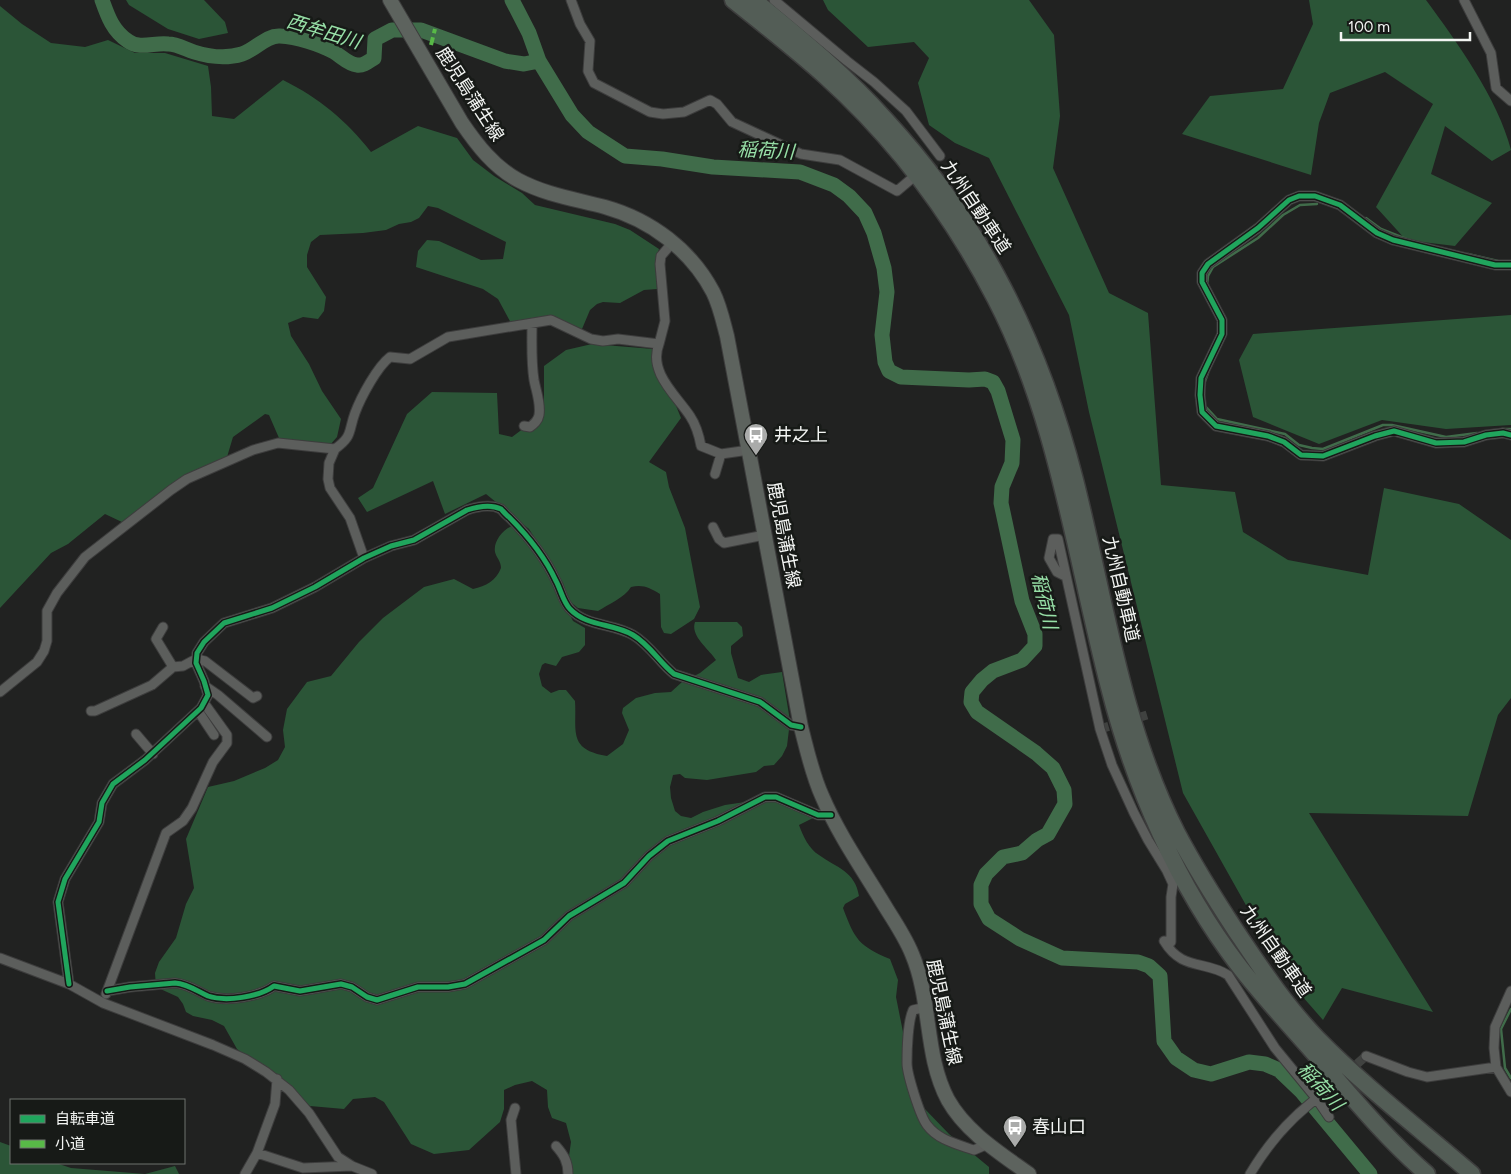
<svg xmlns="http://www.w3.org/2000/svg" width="1511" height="1174" viewBox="0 0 1511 1174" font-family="Figtree,'Noto Sans JP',sans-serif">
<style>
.forest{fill:#2b5537}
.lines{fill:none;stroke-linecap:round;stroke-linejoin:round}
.stream{stroke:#406c4a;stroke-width:2.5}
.river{stroke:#406c4a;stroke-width:15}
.minor-tunnel{stroke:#404240;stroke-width:9;stroke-dasharray:9 4.5;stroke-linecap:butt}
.minor-casing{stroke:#3d3d3d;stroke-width:11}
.primary-casing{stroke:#3d3d3d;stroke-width:16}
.motorway-casing{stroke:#3d3d3d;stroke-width:19}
.minor{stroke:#5c5e5c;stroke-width:9}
.primary{stroke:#5d635e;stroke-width:14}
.motorway{stroke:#535d56;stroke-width:16}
.quiet{stroke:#58b947;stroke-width:4;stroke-dasharray:8 4;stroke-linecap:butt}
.cycleway-casing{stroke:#171a17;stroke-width:8}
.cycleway{stroke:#20a55d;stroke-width:5}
.labels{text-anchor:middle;stroke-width:5;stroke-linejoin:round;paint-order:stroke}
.street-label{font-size:18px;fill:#f3f5f3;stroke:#171a17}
.poi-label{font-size:18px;fill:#f3f5f3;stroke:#171a17;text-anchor:start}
.water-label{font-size:19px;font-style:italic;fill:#97e0a7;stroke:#171a17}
</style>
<rect width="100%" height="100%" fill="#212221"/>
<path class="forest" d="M 126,0 L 204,0 L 225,22 L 228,33 L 199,39 L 168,29 L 129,5 Z
M 823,0 L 1029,0 L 1054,35 L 1060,116 L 1053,168 L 1109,293 L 1148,313 L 1161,485 L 1235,492 L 1243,532 L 1288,560 L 1368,575 L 1384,488 L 1459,504 L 1511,540 L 1511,698 L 1498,715 L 1468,816 L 1309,813 L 1433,1012 L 1342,988 L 1323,1020 L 1288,980 L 1183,793 L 1089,412 L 1069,315 L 989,158 L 955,143 L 929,125 L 918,83 L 929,58 L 914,42 L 868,47 L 828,10 Z
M 1309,0 L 1426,0 C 1457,42 1498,99 1511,150 L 1492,161 L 1445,126 L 1431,174 L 1492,203 L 1455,246 L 1406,240 L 1376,207 L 1433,104 L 1385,72 L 1330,93 L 1319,123 L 1311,175 L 1182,134 L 1210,96 L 1283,89 L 1313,24 Z
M 0,6 L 22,24 L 51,43 L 85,47 L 108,40 L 135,53 L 165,53 L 208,66 L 211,87 L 212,116 L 234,119 L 283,80 C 319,98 346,120 371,152 L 418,126 L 457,138 L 473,160 L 494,176 L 522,193 L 535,205 L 615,224 L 630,230 L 659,249 L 656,261 L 657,289 L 644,290 L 620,303 L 603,302 L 597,304 L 590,310 L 582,329 L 575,328 L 555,318 L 511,323 L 498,299 L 483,289 L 416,267 L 418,251 L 427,240 L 439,241 L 481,260 L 503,259 L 506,242 L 438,208 L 428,206 L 419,218 L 411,222 L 399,224 L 386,230 L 363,233 L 320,235 L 311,242 L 307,255 L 307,267 L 326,297 L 324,311 L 318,319 L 303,317 L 288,323 L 291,336 L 309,364 L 322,391 L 341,419 L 337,437 L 330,445 L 282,440 L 279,438 L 269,415 L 265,414 L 233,437 L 227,457 L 124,523 L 105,514 L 68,544 L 51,553 L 0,608 Z
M 1511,315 L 1511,425 L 1446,429 L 1382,420 L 1319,444 L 1253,417 L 1239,360 L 1253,334 Z
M 592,344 L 653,349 L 681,418 L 649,462 L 666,472 L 669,487 L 685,528 L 700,607 L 694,619 L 671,634 L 664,633 L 661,627 L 660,594 C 650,588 643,584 631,587 C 624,598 609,604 598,611 L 578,608 L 568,600 L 563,583 L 529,529 L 486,494 L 445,514 L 433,481 L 367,512 L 358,498 L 373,488 L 407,414 L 432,392 L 497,393 L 499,434 L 512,437 L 544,413 L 544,366 L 566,350 Z
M 513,526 L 540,557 L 573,621 L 585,628 L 585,645 L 579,652 L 562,657 L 556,666 L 545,663 L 542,665 L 539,674 L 542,686 L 551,693 L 559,690 L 566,690 L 575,701 C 577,730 567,750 607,756 L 623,744 L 629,730 L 622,713 L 623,708 L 636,698 L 655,693 L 671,692 L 682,682 L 700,673 L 716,660 C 709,649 690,636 695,622 L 737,622 L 742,627 L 743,636 L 731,646 L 731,653 L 738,678 L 749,682 L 761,675 L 782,672 L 790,721 L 787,746 L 782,756 L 774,765 L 764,766 L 756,772 L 707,780 L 685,778 L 680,774 L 673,775 L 670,787 L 671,798 L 675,811 L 681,816 L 691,818 L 703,812 L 725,805 L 773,798 L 809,814 L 813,818 L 799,825 C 803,836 809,849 819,855 C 837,868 855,871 859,896 L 845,904 L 843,908 C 855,940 859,946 890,959 L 898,980 L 896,997 L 907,1052 L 923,1107 L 949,1134 L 989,1167 L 989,1174 L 573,1174 L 569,1156 L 571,1142 L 566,1123 L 552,1118 L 548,1107 L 547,1090 L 532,1081 L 515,1085 L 504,1090 L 504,1109 L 500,1122 L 469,1150 L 434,1154 L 411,1144 L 384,1102 L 375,1097 L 353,1099 L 344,1109 L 310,1106 L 276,1074 L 246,1056 L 237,1049 L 224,1026 L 212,1020 L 193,1016 L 186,1012 L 183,1004 L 178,997 L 156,987 L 155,973 L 159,962 L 176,938 L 186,904 L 194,888 L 186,839 L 208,787 L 234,781 L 265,768 L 278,760 L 285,747 L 283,730 L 287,709 L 307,682 L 331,676 L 359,642 L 383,618 L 424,587 L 454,579 L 473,589 C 486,586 496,581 501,568 C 501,561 496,557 495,552 C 493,541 504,528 513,526 Z
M 0,1142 L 11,1146 L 11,1163 L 56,1163 L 71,1168 L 145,1174 L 175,1166 L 179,1174 L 0,1174 Z"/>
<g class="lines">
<path class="stream" d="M 1366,218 L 1381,229 L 1409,240
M 1468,254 L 1498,261
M 1207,285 L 1208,276 L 1213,267 L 1258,238 L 1283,215 L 1300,205 L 1317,204
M 1204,384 L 1208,373
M 1206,407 L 1217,419 L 1285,434 L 1299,445 L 1312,448 L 1323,449 L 1383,425 L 1392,425 L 1446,437 L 1477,433
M 1502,429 L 1511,429
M 1511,1009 L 1501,1029 L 1505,1068 L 1511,1078"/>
<path class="river" d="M 102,0 C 108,17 113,31 128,41 C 140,50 155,42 168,44 C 177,44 185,49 194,52 C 210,57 226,59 242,54 C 255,50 266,35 280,36 C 297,37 319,44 334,52 C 342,57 348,64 357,65 C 364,66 369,61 374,58 L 375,39 L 392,30 L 421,30 L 505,61 L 524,64 L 539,61
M 512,0 L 529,33 L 539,61 L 572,115 L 588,132 L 625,156 L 662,159 L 713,167 L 800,172 L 834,185 L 849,196 L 865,213 L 874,233 L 884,268 L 887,292 L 882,335 L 885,362 L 889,371 L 901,377 L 969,380 L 985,379 L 993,382 L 998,391 L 1013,440 L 1012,463 L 1002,487 L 1001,503 L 1022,601 L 1035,634 L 1035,646 L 1022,660 L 993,671 L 982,680 L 972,692 L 971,702 L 977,712 L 1036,753 L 1053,768 L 1064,790 L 1065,804 L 1048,834 L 1037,840 L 1022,853 L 1003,857 L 986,874 L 981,885 L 981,904 L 989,919 L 1020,939 L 1062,958 L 1138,962 L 1149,966 L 1160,976 L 1164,1041 L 1176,1058 L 1194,1070 L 1211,1074 L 1249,1062 L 1265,1064 L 1279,1070 L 1301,1091 L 1370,1174"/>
<path class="minor-tunnel" d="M 1100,729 L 1147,715
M 1327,1091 L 1366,1056"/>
<g class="minor-casing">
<path id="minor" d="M 571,0 L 580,24 L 590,41 L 588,71 L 594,83 L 650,112 L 663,114 L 684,112 L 710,100 L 717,104 L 732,122 L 801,154 L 840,160 L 897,191 L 910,180
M 774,0 L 847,61 L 874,82 L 906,111 L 940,156
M 1464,0 L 1491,53 L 1496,88 L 1511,101
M 1511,265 L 1495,265 L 1393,240 L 1377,233 L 1340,205 L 1315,196 L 1299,196 L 1289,200 L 1258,228 L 1208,264 L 1202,273 L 1202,282 L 1222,320 L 1222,334 L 1201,378 L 1200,395 L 1202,412 L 1216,426 L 1268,436 L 1284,442 L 1301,455 L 1323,456 L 1375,436 L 1394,431 L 1436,443 L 1464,442 L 1486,435 L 1503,433 L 1511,435
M 659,344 C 648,372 676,395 690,416 C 696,425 699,435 701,446 L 721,454 L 749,450
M 524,426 L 530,427 C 534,424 538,421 539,415 C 541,403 536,391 534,380 C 531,361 532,342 532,324
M 335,449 L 329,463 L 328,479 L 330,488 L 350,518 L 364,558
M 715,474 L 721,454
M 713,527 L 719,539 L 724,543 L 765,535
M 1065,576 L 1057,572 L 1049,558 L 1053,539 L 1058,539 L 1100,729 L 1112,765 L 1134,813 L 1148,840 L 1167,871 L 1173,884 L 1171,897 L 1171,942 L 1164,941 C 1182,971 1204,960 1228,975 L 1275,1048 L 1316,1098 L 1329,1117
M 163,627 L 156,639 L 173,667
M 205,686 L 218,695 L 267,737
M 0,692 L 37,662 L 44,651 L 47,641 L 47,611 L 57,593 L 85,557 L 171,490 L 187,479 L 253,450 L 278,443 L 335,449 C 353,436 348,432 355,413 C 361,397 377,367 390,357 L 410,359 L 448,337 L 551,320 L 591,339 L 603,341 L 618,339 L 659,344 L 665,321 L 660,264 L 661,256 L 673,242
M 91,711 L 95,711 L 152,685 L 173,667 L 183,666 L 196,659 L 205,661 L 253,698 L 257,696
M 198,711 L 214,735
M 136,734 L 153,754
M 0,958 L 69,984 L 103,1003 L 213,1045 L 245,1059 L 266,1072 L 289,1090 L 309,1113 L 338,1157 L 352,1166 L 372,1174
M 69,984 L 58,902 L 65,879 L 99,822 L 102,803 L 113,784 L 145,760 L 201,708 L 208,695 L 204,681 L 196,663 L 197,653 L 204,642 L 224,623 L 272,608 L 315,587 L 364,558 L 391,546 L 414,540 L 467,510 C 476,507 491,504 501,509 C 503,511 506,515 509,517 C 528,536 545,557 556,581 C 561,590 563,602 570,609 C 587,627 613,623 633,635 C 650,645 659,662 674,674 L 760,702 L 791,725 L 801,727
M 107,991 L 130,987 L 175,983 C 188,984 197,991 208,996 C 226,1002 259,997 274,986 L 300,991 L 341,984 L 352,987 L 367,997 L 377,1000 L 418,987 L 448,987 L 465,984 L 544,940 L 569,916 L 624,883 L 649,856 L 668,841 L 718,821 L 765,797 L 776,797 L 818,815 L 831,815
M 1511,991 L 1495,1027 L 1494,1048 L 1496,1067 L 1511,1092
M 106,994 L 166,833 L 183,821 L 192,808 L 213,762 L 227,743 L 227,735 L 204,703
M 926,1007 L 913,1010 C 908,1021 907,1050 907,1063 C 907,1074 920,1116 927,1125 C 938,1140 957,1144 974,1150 L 988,1144
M 1366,1056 L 1408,1072 L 1427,1077 L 1496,1067
M 515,1108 L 511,1120 L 516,1174
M 556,1146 C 564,1155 568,1162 568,1174
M 257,1153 L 303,1168 L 352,1166
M 245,1174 L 257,1153 L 275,1104 L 277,1079
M 1250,1174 C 1269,1142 1296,1112 1327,1091"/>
</g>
<g class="primary-casing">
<path id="primary" d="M 390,0 L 462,123 C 477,145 494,167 518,180 C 546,195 575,199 605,207 C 651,220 691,250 713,292 C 720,306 723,321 727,336 L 801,727 C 807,750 812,774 822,796 C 839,836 866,874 888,911 C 897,925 906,939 912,954 C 932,1001 924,1055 948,1100 C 966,1132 1000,1153 1029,1174"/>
</g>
<g class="motorway-casing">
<path id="motorway" d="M 733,0 C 764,25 795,49 825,76 C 894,138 952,215 995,298 C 1058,419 1075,557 1109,687 C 1134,786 1177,885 1239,966 C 1266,1001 1297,1033 1326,1067 C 1358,1104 1389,1141 1427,1174
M 754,0 C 799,37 846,75 885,119 C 981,223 1040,343 1075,480 C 1105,598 1121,723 1177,833 C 1195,867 1215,899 1236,931 C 1261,968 1286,1006 1317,1038 C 1365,1087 1420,1129 1472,1174"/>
</g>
<use href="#minor" class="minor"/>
<use href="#primary" class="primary"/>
<use href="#motorway" class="motorway"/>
<path class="quiet" d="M 431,45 L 435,29"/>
<g class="cycleway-casing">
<path id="cycleway" d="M 1511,265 L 1495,265 L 1393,240 L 1377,233 L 1340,205 L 1315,196 L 1299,196 L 1289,200 L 1258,228 L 1208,264 L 1202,273 L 1202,282 L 1222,320 L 1222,334 L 1201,378 L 1200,395 L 1202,412 L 1216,426 L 1268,436 L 1284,442 L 1301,455 L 1323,456 L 1375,436 L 1394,431 L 1436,443 L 1464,442 L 1486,435 L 1503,433 L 1511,435
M 69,984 L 58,902 L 65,879 L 99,822 L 102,803 L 113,784 L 145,760 L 201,708 L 208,695 L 204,681 L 196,663 L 197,653 L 204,642 L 224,623 L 272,608 L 315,587 L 364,558 L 391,546 L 414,540 L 467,510 C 476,507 491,504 501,509 C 503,511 506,515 509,517 C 528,536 545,557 556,581 C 561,590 563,602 570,609 C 587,627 613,623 633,635 C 650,645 659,662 674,674 L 760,702 L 791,725 L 801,727
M 107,991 L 130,987 L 175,983 C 188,984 197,991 208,996 C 226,1002 259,997 274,986 L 300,991 L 341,984 L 352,987 L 367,997 L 377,1000 L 418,987 L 448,987 L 465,984 L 544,940 L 569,916 L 624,883 L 649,856 L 668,841 L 718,821 L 765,797 L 776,797 L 818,815 L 831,815"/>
</g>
<use href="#cycleway" class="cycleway"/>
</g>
<defs>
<g id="bus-pin" transform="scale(1.25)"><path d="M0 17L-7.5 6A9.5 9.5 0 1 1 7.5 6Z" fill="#aaabaa" stroke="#171a17"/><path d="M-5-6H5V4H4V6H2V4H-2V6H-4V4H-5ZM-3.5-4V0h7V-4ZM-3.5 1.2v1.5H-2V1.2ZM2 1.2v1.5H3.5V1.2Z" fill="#fff"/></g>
</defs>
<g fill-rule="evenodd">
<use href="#bus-pin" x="756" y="435"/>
<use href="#bus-pin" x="1015" y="1127"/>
</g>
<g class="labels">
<g class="street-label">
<text transform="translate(470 94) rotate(57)" y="6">鹿児島蒲生線</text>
<text transform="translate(976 207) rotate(56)" y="6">九州自動車道</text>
<text transform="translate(784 535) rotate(79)" y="6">鹿児島蒲生線</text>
<text transform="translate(1121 589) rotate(77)" y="6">九州自動車道</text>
<text transform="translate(1276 951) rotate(55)" y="6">九州自動車道</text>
<text transform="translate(944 1012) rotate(78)" y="6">鹿児島蒲生線</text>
</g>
<g class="poi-label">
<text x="774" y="441">井之上</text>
<text x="1032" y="1133">春山口</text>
</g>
<g class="water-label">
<text transform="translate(324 31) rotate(17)" y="7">西牟田川</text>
<text transform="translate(766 150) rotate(3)" y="7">稲荷川</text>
<text transform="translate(1045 601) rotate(77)" y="7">稲荷川</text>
<text transform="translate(1321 1086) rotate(48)" y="7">稲荷川</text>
</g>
</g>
<rect x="10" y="1099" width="175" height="65" fill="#171a17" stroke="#6f726f"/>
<rect x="20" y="1115" width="25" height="8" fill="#20a55d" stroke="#6f726f"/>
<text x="55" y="1124" font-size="15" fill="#f3f5f3">自転車道</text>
<rect x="20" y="1140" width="25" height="8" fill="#58b947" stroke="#6f726f"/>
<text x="55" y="1149" font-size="15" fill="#f3f5f3">小道</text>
<path d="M1341 32v8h129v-8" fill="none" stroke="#f3f5f3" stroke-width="2.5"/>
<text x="1348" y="32" font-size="15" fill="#f3f5f3" stroke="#171a17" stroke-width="4" paint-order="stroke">100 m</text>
</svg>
